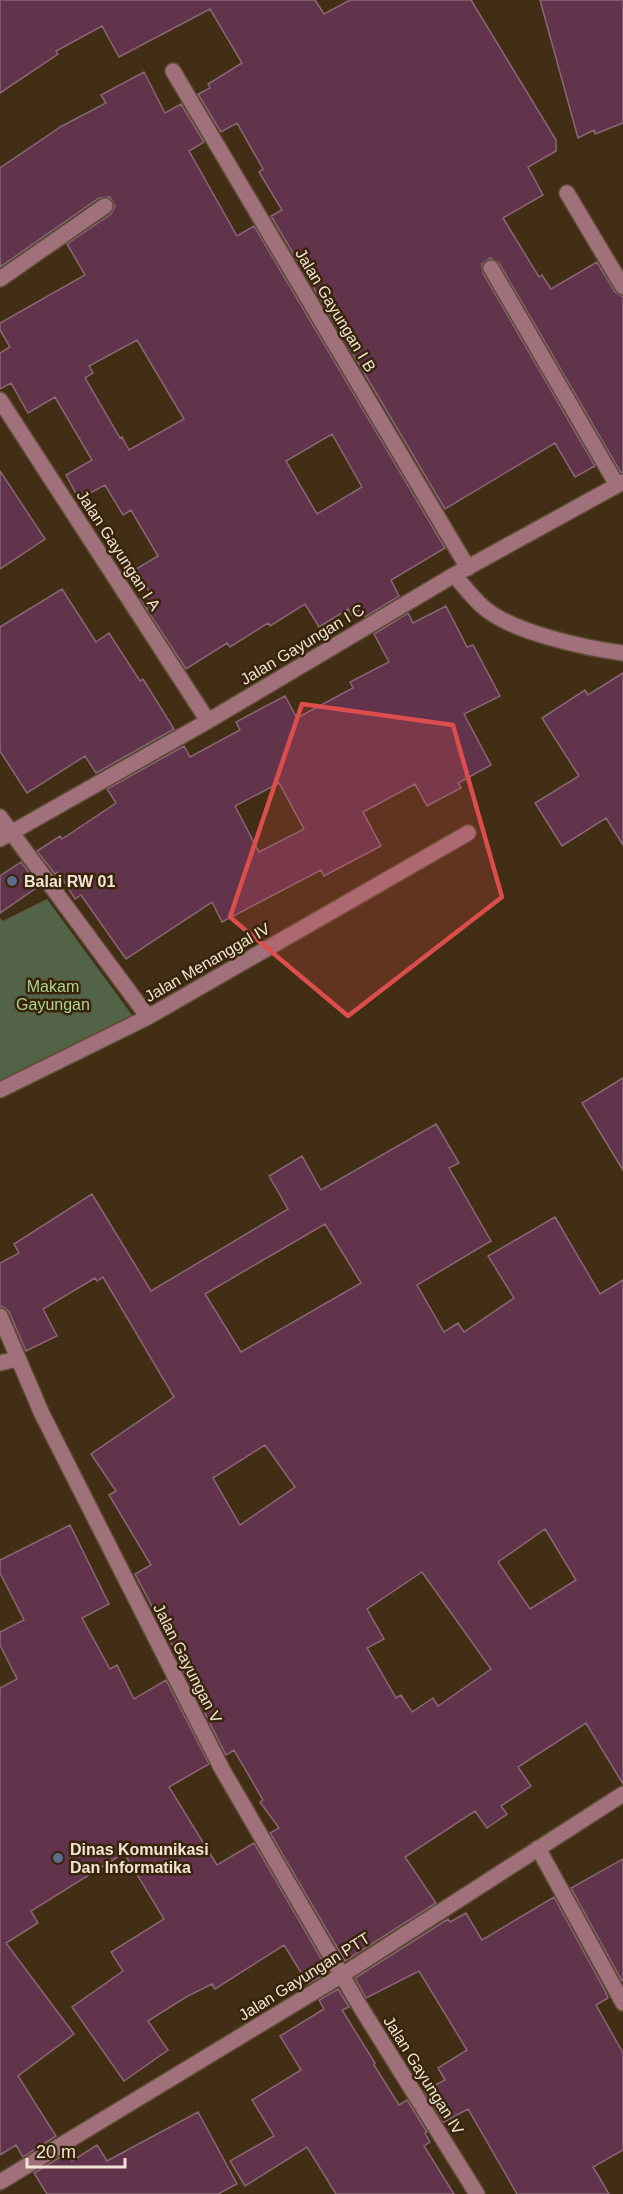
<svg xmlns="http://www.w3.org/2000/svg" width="623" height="2194" viewBox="0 0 623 2194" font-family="Helvetica,sans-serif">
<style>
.green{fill:#526348}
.building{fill:#61344b;stroke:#896777;stroke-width:1.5;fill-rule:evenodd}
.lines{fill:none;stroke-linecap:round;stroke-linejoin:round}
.minor-casing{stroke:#5e4b34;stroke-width:18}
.minor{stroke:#a0717a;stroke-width:15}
.marked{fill:#db4e4b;fill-opacity:0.2;stroke:#db4e4b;stroke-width:4.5;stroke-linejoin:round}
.service-dot{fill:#5c6f8a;stroke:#38240b;stroke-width:2}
.labels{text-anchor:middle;stroke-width:5;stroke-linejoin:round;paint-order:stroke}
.street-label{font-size:16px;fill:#f1e4d5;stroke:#38240b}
.poi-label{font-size:16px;font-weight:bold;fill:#f1e4d5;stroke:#38240b;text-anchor:start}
.park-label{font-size:16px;fill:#a9d590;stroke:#38240b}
</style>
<rect width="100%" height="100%" fill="#422e15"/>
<path class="green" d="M 47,899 L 132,1015 L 0,1082 L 0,918 L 3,921 Z"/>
<path class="building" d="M 0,0 L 315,0 L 324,14 L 350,0 L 471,0 L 556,140 L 556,151 L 528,167 L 543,195 L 503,218 L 539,277 L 542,275 L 551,289 L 597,262 L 615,292 L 623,297 L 623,472 L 621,473 L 499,263 L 490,258 L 482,264 L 483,273 L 595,466 L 575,477 L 555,443 L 445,509 L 271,216 L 282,210 L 259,172 L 263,169 L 237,123 L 221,132 L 198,94 L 210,88 L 208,84 L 242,63 L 210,9 L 119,57 L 102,26 L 56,51 L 58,54 L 0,93 Z
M 540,0 L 623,0 L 623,123 L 595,134 L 594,130 L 578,138 Z
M 144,72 L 165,113 L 181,104 L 204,142 L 189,151 L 237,236 L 254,226 L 445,548 L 391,580 L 399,596 L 365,617 L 361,609 L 352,615 L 348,609 L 319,627 L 305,604 L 270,626 L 268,623 L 230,647 L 227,643 L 186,669 L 140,599 L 150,593 L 136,569 L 158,556 L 131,510 L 123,515 L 105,485 L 79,499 L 66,475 L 92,460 L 55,397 L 28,413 L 11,383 L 0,389 L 0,353 L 10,347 L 0,330 L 0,323 L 85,275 L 67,244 L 111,214 L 115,206 L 110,197 L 99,198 L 0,267 L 0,168 L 62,126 L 106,103 L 101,95 ZM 137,340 L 184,419 L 129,450 L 122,437 L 120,438 L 85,378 L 93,373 L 89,366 ZM 332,434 L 362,487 L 317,514 L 286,461 Z
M 0,471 L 45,539 L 0,569 Z
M 62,589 L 96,642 L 109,633 L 140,681 L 143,679 L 174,729 L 96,773 L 85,756 L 27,793 L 0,751 L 0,627 Z
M 446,606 L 467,647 L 473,645 L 500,696 L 464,714 L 491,765 L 458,783 L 461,788 L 427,806 L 415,784 L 363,812 L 381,846 L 324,876 L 321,870 L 222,922 L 212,902 L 126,959 L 81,895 L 75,899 L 58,872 L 55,874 L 37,851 L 60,836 L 62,839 L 116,803 L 107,789 L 184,746 L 190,757 L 240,730 L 236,722 L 285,696 L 297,718 L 353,688 L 350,682 L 389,662 L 374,634 L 408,613 L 413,623 ZM 279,783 L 304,829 L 259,852 L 235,806 Z
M 623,673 L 623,845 L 606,818 L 562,846 L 535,803 L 579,776 L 542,718 L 585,690 L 588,695 Z
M 21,862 L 39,886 L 0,913 L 0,876 Z
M 623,1078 L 623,1170 L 582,1103 Z
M 436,1124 L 459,1163 L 449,1168 L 491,1241 L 417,1285 L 444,1332 L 458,1323 L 464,1332 L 514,1298 L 488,1256 L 555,1217 L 600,1294 L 623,1280 L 623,1784 L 586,1723 L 518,1767 L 531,1786 L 501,1806 L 507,1814 L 487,1828 L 475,1811 L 405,1857 L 436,1903 L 345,1961 L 270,1833 L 279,1828 L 260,1802 L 263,1800 L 234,1750 L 226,1755 L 183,1670 L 185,1669 L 135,1574 L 151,1565 L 109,1495 L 116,1491 L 91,1454 L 174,1397 L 103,1277 L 97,1281 L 95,1278 L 43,1309 L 57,1336 L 26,1351 L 9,1312 L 5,1308 L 0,1306 L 0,1263 L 19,1253 L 14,1244 L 92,1194 L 151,1291 L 288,1209 L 269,1176 L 302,1156 L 321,1190 ZM 325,1224 L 361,1283 L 241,1352 L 205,1294 ZM 265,1445 L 295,1487 L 240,1525 L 213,1478 ZM 545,1529 L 576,1580 L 530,1609 L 498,1562 ZM 422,1572 L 491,1669 L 438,1706 L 433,1698 L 412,1712 L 401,1695 L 396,1698 L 367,1648 L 384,1639 L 367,1609 Z
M 70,1525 L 109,1604 L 82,1618 L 110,1669 L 117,1665 L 134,1699 L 166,1680 L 209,1764 L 169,1787 L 217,1865 L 254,1843 L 329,1972 L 308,1984 L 284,1945 L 215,1989 L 212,1984 L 186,1997 L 148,2021 L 168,2050 L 124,2081 L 72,2007 L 123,1971 L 111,1952 L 164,1919 L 124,1853 L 31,1911 L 38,1923 L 6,1943 L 74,2034 L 18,2076 L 56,2136 L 23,2157 L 16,2145 L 0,2155 L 0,1688 L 17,1679 L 0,1645 L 0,1632 L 24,1620 L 0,1573 L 0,1560 Z
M 623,1859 L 623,1981 L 622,1981 L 571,1888 Z
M 554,1897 L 605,1991 L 608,1998 L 596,2005 L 623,2053 L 623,2150 L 593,2167 L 609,2194 L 517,2194 L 468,2109 L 444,2122 L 424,2091 L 445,2080 L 438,2068 L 467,2050 L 419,1971 L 366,1998 L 355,1978 L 448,1919 L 450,1922 L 466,1913 L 482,1940 Z
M 338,1989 L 349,2007 L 342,2010 L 375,2063 L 374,2065 L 399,2105 L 407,2100 L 427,2132 L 425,2133 L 430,2142 L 424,2146 L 454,2194 L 336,2194 L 307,2147 L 245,2186 L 230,2161 L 274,2136 L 252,2100 L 301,2070 L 280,2036 L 324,2009 L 319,2000 Z
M 198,2112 L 237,2184 L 218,2194 L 47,2194 L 34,2173 L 67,2153 L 72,2161 L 97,2145 L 107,2161 Z"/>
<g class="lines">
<g class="minor-casing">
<path id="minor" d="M 173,71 L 468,568
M 567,193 L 623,287
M 491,268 L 617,485
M 0,279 L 105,206
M 0,400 L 208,721
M 454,575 C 463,585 472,597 482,606 C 510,632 585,648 623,653
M 0,817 L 148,1017 L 468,833
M 0,839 L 208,721 L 454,575 L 623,482
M 0,1090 L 148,1017
M 0,1316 L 42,1414 L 222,1769 L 358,2003 L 477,2194
M 0,1363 L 17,1359
M 538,1848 L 623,2003
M 0,2182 L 342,1975 L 623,1794"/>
</g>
<use href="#minor" class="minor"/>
</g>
<path class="marked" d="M 302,704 L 453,725 L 502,897 L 348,1016 L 230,917 Z"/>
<g class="service-dot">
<circle cx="12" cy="881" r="6"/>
<circle cx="58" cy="1858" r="6"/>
</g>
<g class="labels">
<g class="street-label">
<text transform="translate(336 310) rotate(59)" y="6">Jalan Gayungan I B</text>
<text transform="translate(119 550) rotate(57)" y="6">Jalan Gayungan I A</text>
<text transform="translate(302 644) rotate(-31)" y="6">Jalan Gayungan I C</text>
<text transform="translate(207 962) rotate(-30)" y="6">Jalan Menanggal IV</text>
<text transform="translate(188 1663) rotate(63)" y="6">Jalan Gayungan V</text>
<text transform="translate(304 1976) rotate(-32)" y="6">Jalan Gayungan PTT</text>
<text transform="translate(424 2075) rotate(58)" y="6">Jalan Gayungan IV</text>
</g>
<g class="poi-label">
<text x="24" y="887">Balai RW 01</text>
<text x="70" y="1855">Dinas Komunikasi<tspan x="70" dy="18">Dan Informatika</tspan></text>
</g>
<g class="park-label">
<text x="53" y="992">Makam<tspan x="53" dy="18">Gayungan</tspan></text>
</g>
</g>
<path d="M27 2158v9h98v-9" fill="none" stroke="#f1e4d5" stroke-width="3"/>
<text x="36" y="2158" font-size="18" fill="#f1e4d5" stroke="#38240b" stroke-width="4.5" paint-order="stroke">20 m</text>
</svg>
